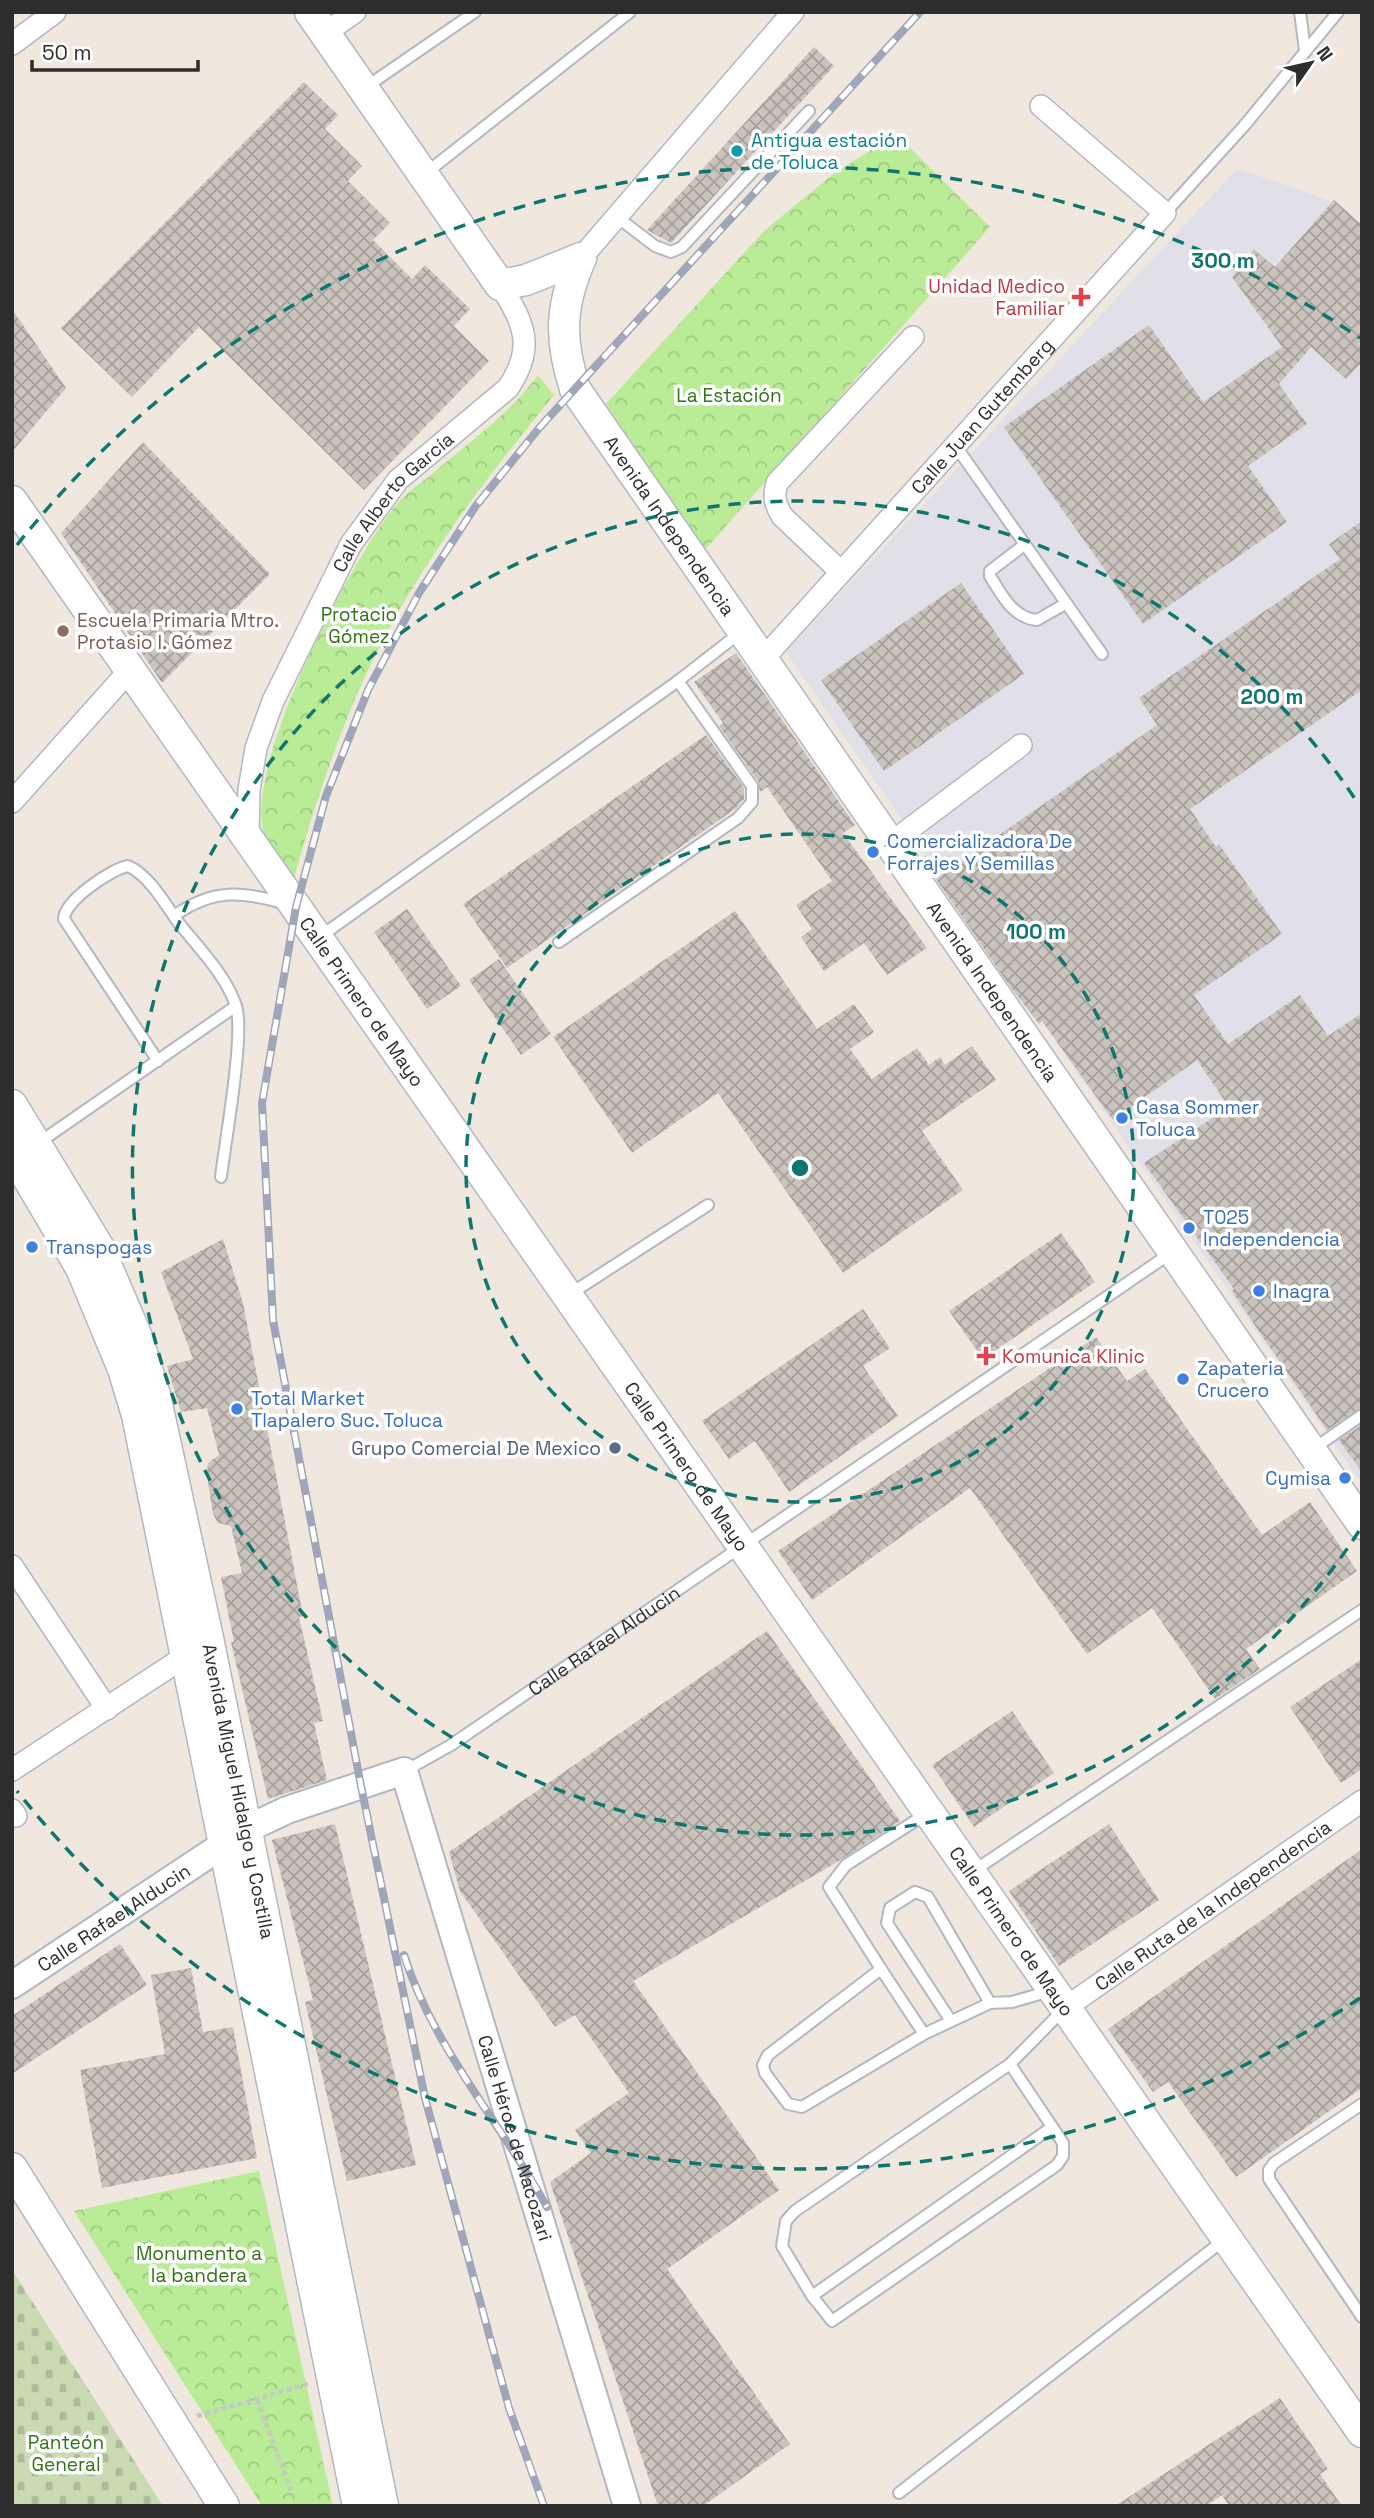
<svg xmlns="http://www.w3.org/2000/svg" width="1374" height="2518" viewBox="0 0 1374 2518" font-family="'Space Grotesk',sans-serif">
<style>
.industrial{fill:#e1dfe8}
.cemetery{fill:url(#cemetery-stones)}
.park{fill:url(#park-crowns)}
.building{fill:url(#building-cross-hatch)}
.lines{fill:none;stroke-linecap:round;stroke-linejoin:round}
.service-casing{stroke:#b3b7c2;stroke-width:14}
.minor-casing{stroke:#b3b7c2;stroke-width:24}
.tertiary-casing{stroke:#b3b7c2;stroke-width:30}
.secondary-casing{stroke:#b3b7c2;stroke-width:33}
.path{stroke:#c8c8c8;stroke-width:4.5;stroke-dasharray:5 3.5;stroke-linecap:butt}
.service{stroke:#fff;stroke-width:10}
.minor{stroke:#fff;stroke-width:21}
.tertiary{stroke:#fff;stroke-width:26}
.secondary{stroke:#fff;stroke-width:30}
.rail-casing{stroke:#a0a6b9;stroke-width:8}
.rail{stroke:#fff;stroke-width:5;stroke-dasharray:16;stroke-linecap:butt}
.ring{fill:none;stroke:#0f766e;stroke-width:3.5;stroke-dasharray:12 9}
.culture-dot{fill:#0f9aa8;stroke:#fff;stroke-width:2.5}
.health-dot{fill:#e0444e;stroke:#fff;stroke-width:2.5}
.education-dot{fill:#8d6e63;stroke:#fff;stroke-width:2.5}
.shop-dot{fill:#3f7fe0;stroke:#fff;stroke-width:2.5}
.service-dot{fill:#5c6f8a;stroke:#fff;stroke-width:2.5}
.labels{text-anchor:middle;stroke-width:7;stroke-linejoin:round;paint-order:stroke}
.culture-label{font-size:19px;fill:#0d838f;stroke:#fff;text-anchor:start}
.health-label{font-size:19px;fill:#be3a42;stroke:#fff;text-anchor:end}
.park-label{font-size:19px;fill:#2f7414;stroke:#fff}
.street-label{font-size:19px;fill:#2d2d2d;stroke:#fff}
.education-label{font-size:19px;fill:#785e54;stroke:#fff;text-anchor:start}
.shop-label{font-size:19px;fill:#366cbe;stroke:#fff;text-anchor:start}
.service-label{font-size:19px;fill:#4e5e75;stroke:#fff;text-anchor:end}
.centre{fill:#0f766e;stroke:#fff;stroke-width:3.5}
.ring-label{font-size:21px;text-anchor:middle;font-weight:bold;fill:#0f766e;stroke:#fff;stroke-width:7;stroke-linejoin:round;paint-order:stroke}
</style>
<defs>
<pattern id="cemetery-stones" width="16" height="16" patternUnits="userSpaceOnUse" patternTransform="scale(1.75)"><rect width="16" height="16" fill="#cadbb4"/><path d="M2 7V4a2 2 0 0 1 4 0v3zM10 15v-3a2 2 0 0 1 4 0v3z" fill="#aebc9b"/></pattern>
<pattern id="park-crowns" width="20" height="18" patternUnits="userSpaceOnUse" patternTransform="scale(1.75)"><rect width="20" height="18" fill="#baeb97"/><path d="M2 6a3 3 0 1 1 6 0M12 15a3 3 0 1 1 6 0" fill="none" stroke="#a0ca82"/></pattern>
<pattern id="building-cross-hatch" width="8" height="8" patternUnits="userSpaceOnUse" patternTransform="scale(1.75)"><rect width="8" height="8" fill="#cbc4be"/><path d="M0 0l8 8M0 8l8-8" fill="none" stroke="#a5a09b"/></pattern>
</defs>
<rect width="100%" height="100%" fill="#f0e7df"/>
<path class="industrial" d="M 1237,169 L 1332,201 L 1362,227 L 1362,1484 L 786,652 Z"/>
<path class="cemetery" d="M 12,2270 L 163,2506 L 12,2506 Z"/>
<path class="park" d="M 896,134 L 990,227 L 705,550 L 606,404 L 764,231 L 832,175 Z
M 538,375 L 554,395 C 501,460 450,525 407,597 C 355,683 321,781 294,878 C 285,865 269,848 264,833 C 243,766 352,557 397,504 C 407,492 421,483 433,473 C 470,442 509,414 538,375 Z
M 259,2171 L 333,2506 L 262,2506 L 74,2211 Z"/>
<path class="building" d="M 814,47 L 834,66 L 671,243 L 647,230 Z
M 304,82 L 338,115 L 325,129 L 362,166 L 348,181 L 390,223 L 373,240 L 412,279 L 425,265 L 470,309 L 454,326 L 489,361 L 364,490 L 199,327 L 132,397 L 61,328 Z
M 1334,200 L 1362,225 L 1362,362 L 1346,379 L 1311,347 L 1279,384 L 1307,424 L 1248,466 L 1287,522 L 1143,624 L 1004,427 L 1149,325 L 1203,402 L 1282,347 L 1232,277 L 1254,249 L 1275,267 Z
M 12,309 L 66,388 L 12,452 Z
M 143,442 L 270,574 L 162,683 L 61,533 Z
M 1362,521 L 1362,690 L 1190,809 L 1216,847 L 1219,844 L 1282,934 L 1194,995 L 1228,1044 L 1300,995 L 1328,1036 L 1362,1013 L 1362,1407 L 1327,1430 L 1256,1327 L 1232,1291 L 1234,1289 L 1144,1163 L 1229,1107 L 1197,1060 L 1113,1120 L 1042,1021 L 1039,1024 L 1009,985 L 936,879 L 1157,725 L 1139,698 L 1340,559 L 1329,544 Z
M 961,583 L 1024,674 L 884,771 L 821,680 Z
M 736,653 L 855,825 L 843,833 L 927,948 L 887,975 L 864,943 L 824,971 L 801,937 L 812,929 L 796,905 L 832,881 L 767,787 L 760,792 L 758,781 L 719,726 L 723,723 L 694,682 Z
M 706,735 L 744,788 L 744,799 L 735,809 L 507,968 L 463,904 Z
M 407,909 L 461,986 L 427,1009 L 374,932 Z
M 735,911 L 817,1029 L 854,1004 L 874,1032 L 850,1049 L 872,1079 L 917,1048 L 929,1065 L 940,1057 L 945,1065 L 972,1046 L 996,1080 L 922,1131 L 963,1190 L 843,1273 L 718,1093 L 632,1153 L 553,1037 Z
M 499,959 L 551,1034 L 521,1055 L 469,980 Z
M 1061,1233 L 1095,1282 L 983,1359 L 949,1311 Z
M 223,1239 L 243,1303 L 303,1616 L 299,1617 L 323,1721 L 314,1723 L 327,1780 L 268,1799 L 231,1642 L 234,1642 L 221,1577 L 242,1573 L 231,1526 L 218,1523 L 213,1514 L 207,1475 L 208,1463 L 219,1455 L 207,1408 L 181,1412 L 167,1366 L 193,1359 L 161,1272 Z
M 863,1309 L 890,1348 L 863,1366 L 898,1416 L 789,1492 L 755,1441 L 729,1459 L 702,1421 Z
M 1096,1337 L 1127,1381 L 1145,1369 L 1262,1535 L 1310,1502 L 1357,1571 L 1246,1649 L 1260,1669 L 1215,1699 L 1152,1608 L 1087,1654 L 970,1488 L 812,1600 L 778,1551 Z
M 1362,1425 L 1362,1472 L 1339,1440 Z
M 767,1631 L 900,1821 L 839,1861 L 633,1981 L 779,2190 L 667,2269 L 790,2444 L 703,2506 L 658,2506 L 550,2182 L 591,2153 L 575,2130 L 629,2093 L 575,2015 L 555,2027 L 460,1891 L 449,1852 Z
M 1362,1659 L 1362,1769 L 1341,1783 L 1290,1707 Z
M 1012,1711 L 1054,1773 L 974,1827 L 932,1765 Z
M 335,1824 L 416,2165 L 347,2181 L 305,2002 L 313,2000 L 272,1840 Z
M 1109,1824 L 1159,1900 L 1059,1966 L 1009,1891 Z
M 1362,1849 L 1362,2088 L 1236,2177 L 1168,2082 L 1153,2092 L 1108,2029 Z
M 120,1944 L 147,1985 L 12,2074 L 12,2016 Z
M 191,1968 L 203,2032 L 233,2027 L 257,2158 L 102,2188 L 80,2070 L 165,2054 L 151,1975 Z
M 1280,2398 L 1328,2469 L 1320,2474 L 1342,2506 L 1229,2506 L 1222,2495 L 1206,2506 L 1115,2506 Z"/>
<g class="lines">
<g class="service-casing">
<g id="service">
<path d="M 1300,12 L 1305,50"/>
<path d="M 366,87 L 475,12"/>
<path d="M 426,173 L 630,12"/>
<path d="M 1165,213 L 1244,126 L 1338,12"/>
<path d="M 617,217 L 655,246 L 671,252 L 682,247 L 809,111"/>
<path d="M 955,445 L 1102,654"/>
<path d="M 1024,545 L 990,571 L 990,576 C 1001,594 1013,618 1037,620 L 1065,604"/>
<path d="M 678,681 L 741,632"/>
<path d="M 174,916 C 213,888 242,891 287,904"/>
<path d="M 321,936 L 678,681 L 752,786 L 752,802 L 738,818 L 559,942"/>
<path d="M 158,1061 L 64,919 C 64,901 111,869 128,866 C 149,875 165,904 178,922 C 198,947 226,975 236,1006 C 245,1034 225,1142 221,1177"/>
<path d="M 37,1144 L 236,1006"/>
<path d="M 570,1294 L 708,1205"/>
<path d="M 1313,1449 L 1362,1415"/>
<path id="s1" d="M 405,1771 L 451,1745 L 1171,1253"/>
<path d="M 972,1872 L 1362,1610"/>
<path d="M 881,1969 L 829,1887 L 846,1865 L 926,1814"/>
<path d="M 951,2021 L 887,1923 L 890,1908 L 915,1892 L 928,1897 L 990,2003"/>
<path d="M 924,2034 L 881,1969 L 768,2055 L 763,2065 L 765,2073 L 788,2104 L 802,2107 L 924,2034 L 990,2003 L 1012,2002 L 1050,1991"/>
<path d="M 1362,2104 L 1274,2163 L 1269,2170 L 1269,2179 L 1362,2317"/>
<path d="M 1052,2127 L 812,2296 L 782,2246 L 786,2221 L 795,2211 L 1010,2064 L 1063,2010"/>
<path d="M 812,2296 L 832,2321 L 1057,2165 L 1063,2156 L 1063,2143 L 1010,2064"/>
<path d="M 899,2493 L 1224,2240"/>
</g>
</g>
<g class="minor-casing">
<g id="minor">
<path d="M 325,33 L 355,12"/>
<path d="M 12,44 L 55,12"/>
<path d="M 581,258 L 793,12"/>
<path d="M 841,572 L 782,516 C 775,504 773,496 777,483 L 913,337"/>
<path id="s2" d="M 763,659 L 1165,213 L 1041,106"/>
<path d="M 12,802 L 129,671"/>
<path id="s3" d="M 248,836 L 249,790 L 256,748 L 273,701 L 351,544 L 398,480 L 508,388 C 536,347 524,323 500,285"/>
<path d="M 891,843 L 1021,745"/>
<path d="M 12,1566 L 107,1709"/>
<path d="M 12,1770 L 195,1650"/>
<path d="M 12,1810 L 16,1816"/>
<path id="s4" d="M 1065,2008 L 1362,1801"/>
</g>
</g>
<g class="tertiary-casing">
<g id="tertiary">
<path id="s5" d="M 12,1985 L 247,1829 L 287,1810 L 404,1771 L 627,2506"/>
</g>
</g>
<g class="secondary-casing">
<g id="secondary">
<path d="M 310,12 L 500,285 L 526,280 L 581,258"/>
<path id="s6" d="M 581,258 C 560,306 559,339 575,389 L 1362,1524"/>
<path id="s7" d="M 12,501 L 1362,2432"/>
<path id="s8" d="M 12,1105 L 98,1246 L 137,1337 L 155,1395 L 208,1638 L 383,2506"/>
<path d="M 12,1151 L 81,1268 L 123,1369 L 137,1415 L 358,2506"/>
<path d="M 12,2168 L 224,2506"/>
</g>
</g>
<path class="path" d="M 257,2399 L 291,2490
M 197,2416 L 308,2384"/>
<use href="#service" class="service"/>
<use href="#minor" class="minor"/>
<use href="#tertiary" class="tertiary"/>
<use href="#secondary" class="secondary"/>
<g class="rail-casing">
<path id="rail" d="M 404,1955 C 433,2047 501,2123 547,2207
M 544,2506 L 509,2408 L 425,2098 L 361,1786 L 273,1320 L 262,1103 L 296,907 L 326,796 L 368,690 L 419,593 L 475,507 L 540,427 L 920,12"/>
</g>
<use href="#rail" class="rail"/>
</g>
<g class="ring">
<circle cx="800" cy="1168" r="334"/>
<path d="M1359 1531A667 667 0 1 1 1359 805"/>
<path d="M1360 1998A1001 1001 0 0 1 17 1791M17 545A1001 1001 0 0 1 1360 338"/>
</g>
<circle class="culture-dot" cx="737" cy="151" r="7"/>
<g class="health-dot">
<path d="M1077.5 286.5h7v7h7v7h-7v7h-7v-7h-7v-7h7z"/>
<path d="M982.5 1345.5h7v7h7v7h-7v7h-7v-7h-7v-7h7z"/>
</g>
<circle class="education-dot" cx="63" cy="631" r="7"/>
<g class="shop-dot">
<circle cx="873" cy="852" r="7"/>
<circle cx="1122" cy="1118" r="7"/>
<circle cx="1189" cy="1228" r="7"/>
<circle cx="32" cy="1247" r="7"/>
<circle cx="1259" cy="1291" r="7"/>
<circle cx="1183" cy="1379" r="7"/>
<circle cx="237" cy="1409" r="7"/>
<circle cx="1345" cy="1478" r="7"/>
</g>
<circle class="service-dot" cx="615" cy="1448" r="7"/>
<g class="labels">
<g class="culture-label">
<text x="751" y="147">Antigua estación<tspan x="751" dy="22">de Toluca</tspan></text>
</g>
<g class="health-label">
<text x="1065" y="293">Unidad Medico<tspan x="1065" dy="22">Familiar</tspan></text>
<text x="1002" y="1363" text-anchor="start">Komunica Klinic</text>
</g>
<g class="park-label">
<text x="729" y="402">La Estación</text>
<text x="359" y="621">Protacio<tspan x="359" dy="22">Gómez</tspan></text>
<text x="199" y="2260">Monumento a<tspan x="199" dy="22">la bandera</tspan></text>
<text x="66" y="2449">Panteón<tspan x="66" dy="22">General</tspan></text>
</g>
<g class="street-label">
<text dy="7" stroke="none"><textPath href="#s2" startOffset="327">Calle Juan Gutemberg</textPath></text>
<text dy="7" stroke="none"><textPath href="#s3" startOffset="373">Calle Alberto García</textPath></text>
<text dy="7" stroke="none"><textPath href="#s6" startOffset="301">Avenida Independencia</textPath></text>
<text dy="7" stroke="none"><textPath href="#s6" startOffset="868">Avenida Independencia</textPath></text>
<text dy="7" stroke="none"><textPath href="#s7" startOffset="611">Calle Primero de Mayo</textPath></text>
<text dy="7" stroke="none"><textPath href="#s7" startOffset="1178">Calle Primero de Mayo</textPath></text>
<text dy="7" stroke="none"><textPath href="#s1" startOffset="238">Calle Rafael Alducin</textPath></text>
<text dy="7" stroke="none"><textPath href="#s8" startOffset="730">Avenida Miguel Hidalgo y Costilla</textPath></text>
<text dy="7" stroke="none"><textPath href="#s4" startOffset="180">Calle Ruta de la Independencia</textPath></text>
<text dy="7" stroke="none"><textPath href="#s5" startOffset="122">Calle Rafael Alducin</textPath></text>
<text dy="7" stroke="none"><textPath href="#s7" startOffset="1745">Calle Primero de Mayo</textPath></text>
<text dy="7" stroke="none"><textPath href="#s5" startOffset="833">Calle Héroe de Nacozari</textPath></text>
</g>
<g class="education-label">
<text x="77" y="627">Escuela Primaria Mtro.<tspan x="77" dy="22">Protasio I. Gómez</tspan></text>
</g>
<g class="shop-label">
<text x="887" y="848">Comercializadora De<tspan x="887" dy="22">Forrajes Y Semillas</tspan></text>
<text x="1136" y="1114">Casa Sommer<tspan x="1136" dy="22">Toluca</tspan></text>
<text x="1203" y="1224">T025<tspan x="1203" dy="22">Independencia</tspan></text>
<text x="46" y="1254">Transpogas</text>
<text x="1273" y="1298">Inagra</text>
<text x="1197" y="1375">Zapateria<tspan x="1197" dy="22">Crucero</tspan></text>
<text x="251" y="1405">Total Market<tspan x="251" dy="22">Tlapalero Suc. Toluca</tspan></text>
<text x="1331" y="1485" text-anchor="end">Cymisa</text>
</g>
<g class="service-label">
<text x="601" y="1455">Grupo Comercial De Mexico</text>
</g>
</g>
<circle cx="800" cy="1168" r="10" class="centre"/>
<g class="ring-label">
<text x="1223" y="268">300 m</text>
<text x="1272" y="704">200 m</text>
<text x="1036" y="939">100 m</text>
</g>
<rect width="1374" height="2518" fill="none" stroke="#2d2d2d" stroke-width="28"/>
<g transform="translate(1311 63) rotate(56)" stroke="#ffffff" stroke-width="5" paint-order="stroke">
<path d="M0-5L12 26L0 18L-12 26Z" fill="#2d2d2d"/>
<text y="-10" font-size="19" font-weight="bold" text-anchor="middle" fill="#2d2d2d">N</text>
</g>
<path d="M32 60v10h166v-10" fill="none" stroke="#2d2d2d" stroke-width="3.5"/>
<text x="42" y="60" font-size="21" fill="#2d2d2d" stroke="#ffffff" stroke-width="5" paint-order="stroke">50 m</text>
</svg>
